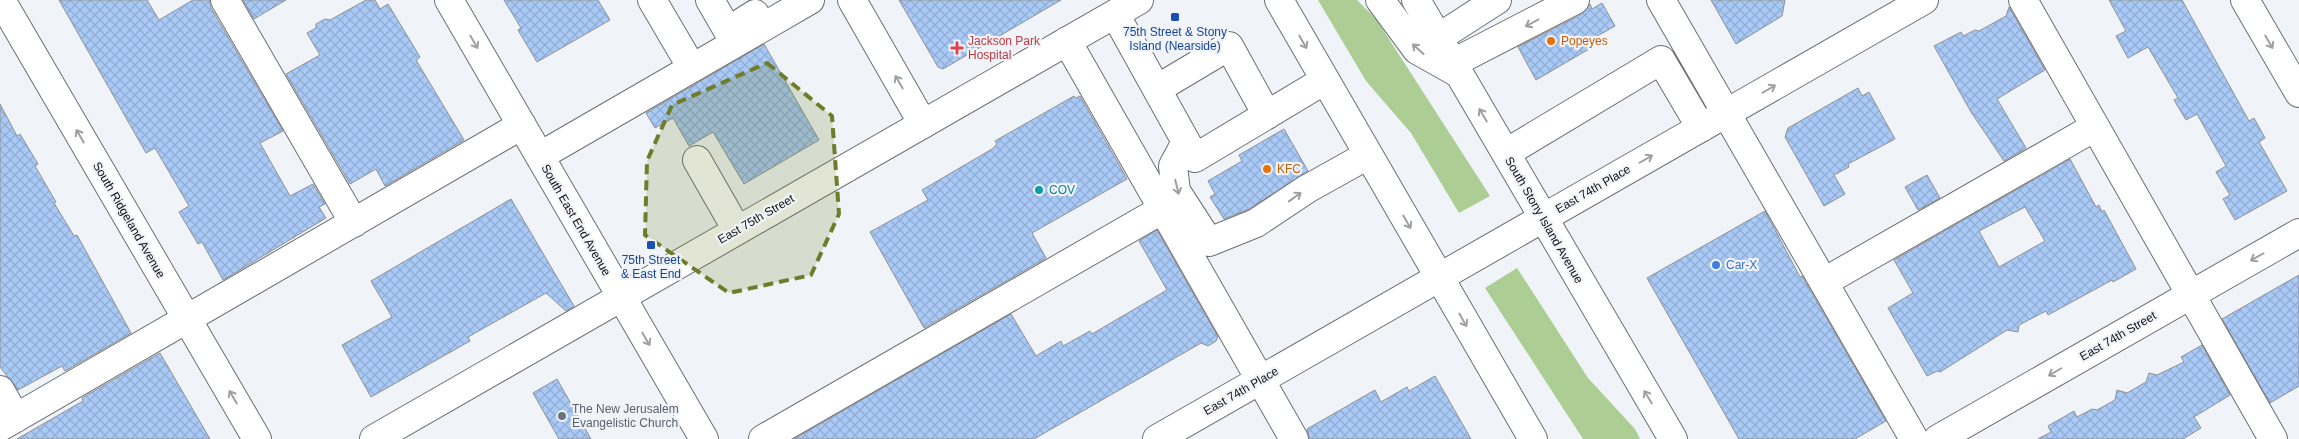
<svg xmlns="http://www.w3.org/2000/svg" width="2299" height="439" viewBox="0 0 2299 439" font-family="Arial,sans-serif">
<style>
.green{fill:#accd94}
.building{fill:url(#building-cross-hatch);stroke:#8e9196;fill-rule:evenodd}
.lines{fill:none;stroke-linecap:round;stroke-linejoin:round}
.minor-casing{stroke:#6c6f73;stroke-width:30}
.major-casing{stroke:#6c6f73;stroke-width:30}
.highway-casing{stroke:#6c6f73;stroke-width:30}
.minor{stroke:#fff;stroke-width:28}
.major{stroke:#fff;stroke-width:28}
.highway{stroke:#fff;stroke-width:28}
.oneway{stroke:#9fa0a1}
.marked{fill:#6f7c29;fill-opacity:0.2;stroke:#6f7c29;stroke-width:4;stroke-dasharray:10 6;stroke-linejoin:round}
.transit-dot{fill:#1a4fb4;stroke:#f0f4f8;stroke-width:2}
.food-dot{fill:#e8710a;stroke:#f0f4f8;stroke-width:2}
.health-dot{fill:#e0444e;stroke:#f0f4f8;stroke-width:2}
.culture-dot{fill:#0f9aa8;stroke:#f0f4f8;stroke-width:2}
.shop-dot{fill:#3f7fe0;stroke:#f0f4f8;stroke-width:2}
.worship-dot{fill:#6b7280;stroke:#f0f4f8;stroke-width:2}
.labels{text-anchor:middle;stroke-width:4.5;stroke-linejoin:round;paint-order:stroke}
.transit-label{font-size:12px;fill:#164399;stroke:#f0f4f8}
.health-label{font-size:12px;fill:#be3a42;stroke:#f0f4f8;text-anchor:start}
.food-label{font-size:12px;fill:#c56008;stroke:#f0f4f8;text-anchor:start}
.street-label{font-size:12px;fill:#101113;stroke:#f0f4f8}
.culture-label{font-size:12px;fill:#0d838f;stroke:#f0f4f8;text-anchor:start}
.shop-label{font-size:12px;fill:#366cbe;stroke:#f0f4f8;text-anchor:start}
.worship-label{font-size:12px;fill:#5b616d;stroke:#f0f4f8;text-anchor:start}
</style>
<defs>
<pattern id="building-cross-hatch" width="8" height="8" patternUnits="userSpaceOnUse" patternTransform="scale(1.25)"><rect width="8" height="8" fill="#a9caf6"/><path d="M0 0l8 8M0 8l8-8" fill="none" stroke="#90acd2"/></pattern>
</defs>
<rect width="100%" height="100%" fill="#f0f4f8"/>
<path class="green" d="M 1318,0 L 1357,0 L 1376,19 L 1490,196 L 1459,213 L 1411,133 L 1366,81 Z
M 1517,268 L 1588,378 L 1635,429 L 1640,439 L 1583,439 L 1485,288 Z"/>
<path class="building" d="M 59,0 L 147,0 L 159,20 L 193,0 L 209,0 L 211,8 L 283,131 L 260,143 L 290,196 L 313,184 L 325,204 L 319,207 L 326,218 L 223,280 L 202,242 L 198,244 L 179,212 L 189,206 L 155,148 L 146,153 Z
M 243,0 L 286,0 L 254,19 Z
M 366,0 L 375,0 L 380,9 L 388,4 L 420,57 L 416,60 L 464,140 L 385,186 L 376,169 L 350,184 L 286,74 L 320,55 L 307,33 L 316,28 L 316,24 L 325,19 L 330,20 Z
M 504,0 L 598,0 L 610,20 L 537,62 L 518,30 L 521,28 Z
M 899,0 L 1061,0 L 943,69 L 938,67 Z
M 1711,0 L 1785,0 L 1782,16 L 1736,44 Z
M 2109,0 L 2182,0 L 2249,121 L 2254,118 L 2265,138 L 2259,142 L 2287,191 L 2235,220 L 2223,199 L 2230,195 L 2216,172 L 2226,166 L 2197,114 L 2186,120 L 2174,100 L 2178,98 L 2148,47 L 2128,58 L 2116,36 L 2126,31 Z
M 1602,3 L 1615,26 L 1585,43 L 1589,49 L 1536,80 L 1518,47 L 1582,14 L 1590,4 L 1592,9 Z
M 2009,7 L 2045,70 L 1997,99 L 2026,148 L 2004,161 L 1971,112 L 1934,46 L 1961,32 L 1963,36 L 1975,30 L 1979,31 L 2006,16 Z
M 764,44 L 819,140 L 744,184 L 713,132 L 689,146 L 673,118 L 655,128 L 646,113 Z
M 1858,88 L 1862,96 L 1869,92 L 1895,139 L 1848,164 L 1849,167 L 1834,175 L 1845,194 L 1824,206 L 1785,137 L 1788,128 Z
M 1074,96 L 1076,98 L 1080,96 L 1127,179 L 1032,233 L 1046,258 L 924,328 L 870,232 L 928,200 L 922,190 L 992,149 L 997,144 L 995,141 Z
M 0,104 L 17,136 L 20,134 L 38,164 L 35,166 L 56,202 L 54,203 L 74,236 L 77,235 L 131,333 L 65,371 L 62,366 L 18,390 L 0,367 Z
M 1284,129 L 1308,171 L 1249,209 L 1224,219 L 1210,197 L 1215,194 L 1208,181 L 1242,161 L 1239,155 Z
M 2070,159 L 2096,207 L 2099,205 L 2102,212 L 2104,210 L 2136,269 L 2113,282 L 2112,280 L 2048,315 L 2046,311 L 2019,325 L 2018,332 L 2007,330 L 1940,372 L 1937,371 L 1927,376 L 1888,308 L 1913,293 L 1894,260 ZM 2025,207 L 2045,241 L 1999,267 L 1979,231 Z
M 1927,175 L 1940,198 L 1918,210 L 1905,187 Z
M 511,199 L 574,306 L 566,311 L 546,293 L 468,337 L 470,341 L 371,397 L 342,345 L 392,317 L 371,281 Z
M 1765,211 L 1800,277 L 1802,276 L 1886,421 L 1855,439 L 1739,439 L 1647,278 Z
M 1157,230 L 1218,337 L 1216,341 L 1208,346 L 1201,343 L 1034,439 L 794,439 L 1011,314 L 1036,356 L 1061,341 L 1063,346 L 1090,331 L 1092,334 L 1167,290 L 1139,241 Z
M 2299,275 L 2299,386 L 2270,403 L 2222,319 Z
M 2202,345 L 2230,395 L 2194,417 L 2201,428 L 2183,439 L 2038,439 L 2051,432 L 2048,426 L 2074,411 L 2077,417 L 2092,409 L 2097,410 L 2115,400 L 2117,390 L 2127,393 L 2146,382 L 2149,373 L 2157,375 L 2184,362 L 2181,357 Z
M 160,353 L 210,439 L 17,439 L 83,401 L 82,398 Z
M 1435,376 L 1471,439 L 1310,439 L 1307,429 L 1375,390 L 1381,402 L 1407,387 L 1409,391 Z
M 557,379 L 591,439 L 559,439 L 533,393 Z"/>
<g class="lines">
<g class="minor-casing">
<path id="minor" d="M 1,0 L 257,439
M 225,0 L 354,223
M 449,0 L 704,439
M 652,0 L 692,68
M 710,0 L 728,31 L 755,14
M 852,0 L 923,124
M 1661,0 L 1914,439
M 2023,0 L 2273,439
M 2245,0 L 2299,93
M 1115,14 L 1195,158 L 1325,80
M 1438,38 L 1497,0
M 1067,41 L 1294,439
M 1453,63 L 1575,0
M 1157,89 L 1229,46 L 1267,115
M 1186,142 L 1173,166 L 1176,191 L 1209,242 L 1256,223 L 1307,189 L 1368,155
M 1506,153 L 1661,60 L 1701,128
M 540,156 L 810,0
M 697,160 L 737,230
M 1824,282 L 2095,127
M 0,390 L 16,418
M 0,427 L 522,125
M 763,439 L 1163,209
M 1157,439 L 1924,0
M 1938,439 L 2299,233"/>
</g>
<g class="major-casing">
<path id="major" d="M 374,439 L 1139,0"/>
</g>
<g class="highway-casing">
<path id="highway" d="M 1279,0 L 1533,439
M 1380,0 L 1417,50 L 1458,73
M 1416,0 L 1673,439"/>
</g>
<use href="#minor" class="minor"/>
<use href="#major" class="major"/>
<use href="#highway" class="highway"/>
</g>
<defs><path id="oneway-shaft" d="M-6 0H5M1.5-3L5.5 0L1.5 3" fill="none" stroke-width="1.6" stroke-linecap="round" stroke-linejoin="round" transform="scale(1.25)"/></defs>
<g class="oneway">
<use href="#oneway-shaft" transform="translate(1532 23) rotate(152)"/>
<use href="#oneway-shaft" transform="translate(474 42) rotate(60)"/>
<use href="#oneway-shaft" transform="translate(1303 42) rotate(60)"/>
<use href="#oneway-shaft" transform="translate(2269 42) rotate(60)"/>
<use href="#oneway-shaft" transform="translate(1418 49) rotate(-138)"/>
<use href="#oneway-shaft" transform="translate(899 82) rotate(-120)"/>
<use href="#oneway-shaft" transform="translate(1769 89) rotate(-30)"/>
<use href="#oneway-shaft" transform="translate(1483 115) rotate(-121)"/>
<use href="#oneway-shaft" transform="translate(80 136) rotate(-120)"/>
<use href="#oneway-shaft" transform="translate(1646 159) rotate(-30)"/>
<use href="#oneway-shaft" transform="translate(1177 187) rotate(76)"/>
<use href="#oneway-shaft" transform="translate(1295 197) rotate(-36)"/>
<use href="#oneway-shaft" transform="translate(1407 222) rotate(60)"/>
<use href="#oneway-shaft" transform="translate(2257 257) rotate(150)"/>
<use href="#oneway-shaft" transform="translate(1463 320) rotate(60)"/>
<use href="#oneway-shaft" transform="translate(646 339) rotate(60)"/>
<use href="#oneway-shaft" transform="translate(2055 372) rotate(150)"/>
<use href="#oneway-shaft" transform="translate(233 397) rotate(-120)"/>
<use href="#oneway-shaft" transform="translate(1648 397) rotate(-121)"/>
</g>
<path class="marked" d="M 767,63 L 832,116 L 839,214 L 811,275 L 729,293 L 645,235 L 647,161 L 672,105 Z"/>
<g class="transit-dot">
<rect x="1170" y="12" width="10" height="10" rx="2.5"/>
<rect x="646" y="240" width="10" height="10" rx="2.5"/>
</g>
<g class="food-dot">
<circle cx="1551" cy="41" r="5"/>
<circle cx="1267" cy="169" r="5"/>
</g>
<path class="health-dot" d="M954.5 40.5h5v5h5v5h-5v5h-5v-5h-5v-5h5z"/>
<circle class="culture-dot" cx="1039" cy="190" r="5"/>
<circle class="shop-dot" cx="1716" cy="265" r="5"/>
<circle class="worship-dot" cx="562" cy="416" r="5"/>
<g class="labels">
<g class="transit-label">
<text x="1175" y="36">75th Street &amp; Stony<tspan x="1175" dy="14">Island (Nearside)</tspan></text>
<text x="651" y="264">75th Street<tspan x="651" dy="14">&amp; East End</tspan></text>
</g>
<g class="health-label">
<text x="968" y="45">Jackson Park<tspan x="968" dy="14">Hospital</tspan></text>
</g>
<g class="food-label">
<text x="1561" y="45">Popeyes</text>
<text x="1277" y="173">KFC</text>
</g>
<g class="street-label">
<text transform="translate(1593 189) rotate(-30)" y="4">East 74th Place</text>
<text transform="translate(756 219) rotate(-30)" y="4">East 75th Street</text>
<text transform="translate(129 220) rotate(60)" y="4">South Ridgeland Avenue</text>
<text transform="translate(576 220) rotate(60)" y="4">South East End Avenue</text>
<text transform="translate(1544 220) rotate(60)" y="4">South Stony Island Avenue</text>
<text transform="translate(2118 336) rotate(-30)" y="4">East 74th Street</text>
<text transform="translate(1241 391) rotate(-30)" y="4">East 74th Place</text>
</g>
<g class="culture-label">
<text x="1049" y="194">COV</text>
</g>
<g class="shop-label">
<text x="1726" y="269">Car-X</text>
</g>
<g class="worship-label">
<text x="572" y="413">The New Jerusalem<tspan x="572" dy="14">Evangelistic Church</tspan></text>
</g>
</g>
</svg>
